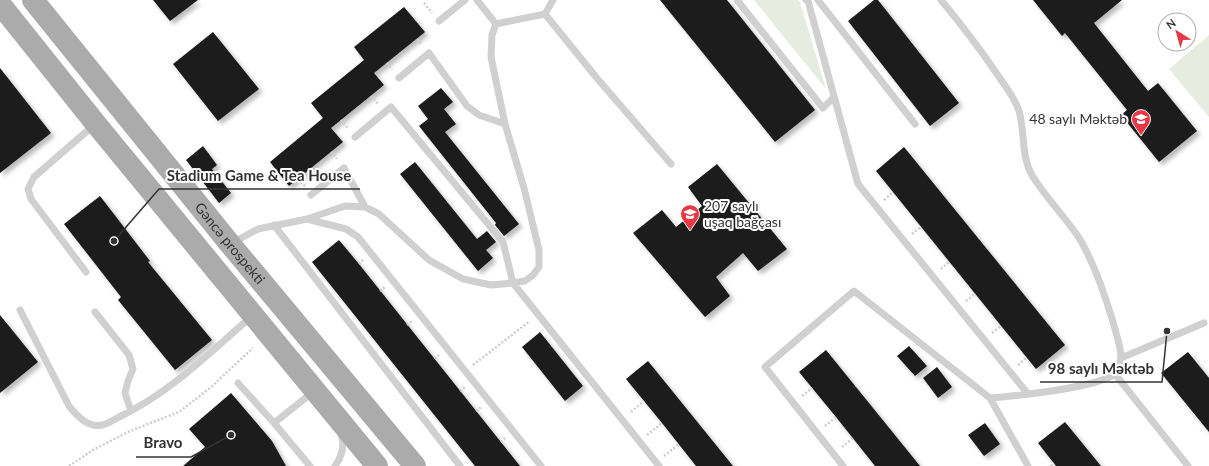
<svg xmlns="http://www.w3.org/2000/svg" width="1209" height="466" viewBox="0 0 1209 466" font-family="Lato,sans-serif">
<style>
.green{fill:#e6ecdf}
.building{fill:#1a1a1a;filter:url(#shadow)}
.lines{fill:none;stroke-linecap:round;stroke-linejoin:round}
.path{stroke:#cdcdcd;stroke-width:2.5;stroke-dasharray:2 2;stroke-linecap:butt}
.lane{stroke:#d0d0d0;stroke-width:7}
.primary{stroke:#ababab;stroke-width:22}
.labels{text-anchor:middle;stroke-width:4;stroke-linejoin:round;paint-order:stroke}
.poi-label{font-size:14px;fill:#333;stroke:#fff;text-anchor:end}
.street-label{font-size:14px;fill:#333;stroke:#fff}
.leader{fill:none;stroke:#333;stroke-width:1.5}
.callout-dot{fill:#333;stroke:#fff;stroke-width:1.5}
.callout-label{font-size:15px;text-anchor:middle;font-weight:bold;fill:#333;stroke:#fff;stroke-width:4;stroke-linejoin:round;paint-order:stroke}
</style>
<defs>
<filter id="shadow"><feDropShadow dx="3.5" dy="3.5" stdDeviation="2" flood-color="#0004"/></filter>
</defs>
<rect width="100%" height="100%" fill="#fff"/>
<path class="green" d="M 754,0 L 798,0 L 800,2 L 826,89 Z
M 1209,35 L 1209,117 L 1169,69 Z"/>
<path class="building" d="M 153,0 L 198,0 L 170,21 Z
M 660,0 L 727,0 L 815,110 L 775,142 Z
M 874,0 L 878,0 L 959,103 L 930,126 L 848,21 Z
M 1033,0 L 1122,0 L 1094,23 L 1148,91 L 1158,83 L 1197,131 L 1159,162 L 1121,115 L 1127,110 L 1065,33 L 1062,36 Z
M 404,7 L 425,32 L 374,73 L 384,85 L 331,128 L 343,142 L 289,186 L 270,162 L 323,118 L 311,103 L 364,60 L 354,47 Z
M 213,32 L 259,89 L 218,121 L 173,64 Z
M 0,68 L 51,133 L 0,173 Z
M 441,88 L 453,102 L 444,109 L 456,124 L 445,132 L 519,224 L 504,236 L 495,225 L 496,223 L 419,126 L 428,119 L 418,106 Z
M 203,146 L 217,165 L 212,169 L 231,193 L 219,203 L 186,160 Z
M 904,147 L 1065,345 L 1036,369 L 876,171 Z
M 415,162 L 477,239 L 487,231 L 496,242 L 486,250 L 493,258 L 478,271 L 400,174 Z
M 717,164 L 787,249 L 758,271 L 743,253 L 716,277 L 730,296 L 705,317 L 633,233 L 662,210 L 676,227 L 702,206 L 688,187 Z
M 100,196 L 150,261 L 148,262 L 212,340 L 175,370 L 118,300 L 121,297 L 64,224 Z
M 339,240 L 359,264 L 520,466 L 475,466 L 312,262 Z
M 0,315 L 38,362 L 0,393 Z
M 540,332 L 583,386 L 565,401 L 522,347 Z
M 909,346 L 927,366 L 915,376 L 897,356 Z
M 826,350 L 920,466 L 875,466 L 836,417 L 799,372 Z
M 1188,352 L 1209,378 L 1209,432 L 1161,373 Z
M 648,361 L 733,466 L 696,466 L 662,423 L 626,379 Z
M 937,367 L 952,387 L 938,398 L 923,378 Z
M 231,393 L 272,441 L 286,466 L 183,466 L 205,447 L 189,429 Z
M 1065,422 L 1101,466 L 1056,466 L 1038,443 Z
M 985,423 L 1000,444 L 984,456 L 968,435 Z"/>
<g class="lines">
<path class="path" d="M 424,3 L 432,13
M 417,39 L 422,45
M 387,63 L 392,70
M 371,96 L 378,104
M 341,120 L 348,128
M 331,152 L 337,159
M 298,179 L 305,186
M 884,200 L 893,192
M 912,234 L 921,227
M 359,264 L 363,260
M 941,269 L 949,262
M 380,291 L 385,287
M 966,301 L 975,294
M 407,325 L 412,321
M 992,333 L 1001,326
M 435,359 L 439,355
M 473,365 L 530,321
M 1018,365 L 1027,357
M 460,391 L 465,387
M 802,396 L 812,388
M 476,411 L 481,407
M 631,412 L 644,401
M 825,426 L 836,417
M 647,435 L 662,423
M 501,442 L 505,438
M 842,447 L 853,438
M 664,456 L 679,444
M 69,466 L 93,450 L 130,431 L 179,412 L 210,388 L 253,348
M 1051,466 L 1054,463"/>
<path class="lane" d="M 477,0 L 496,24
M 737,0 L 823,108 L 834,97
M 806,0 L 808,1 L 858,184 L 1028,394
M 818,0 L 915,124
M 545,14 L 553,0
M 439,21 L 465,0
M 399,78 L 429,53 L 467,106 L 479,115 L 505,124
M 355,137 L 391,107 L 503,242 L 513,283 L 659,466
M 311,195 L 344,168 L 365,207
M 307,219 L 346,229 L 358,237 L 541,466
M 274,225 L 460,466
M 232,243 L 258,229 L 307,219 L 345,206 L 365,207 L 379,214 L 429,260 L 463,279 L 491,285 L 513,283 L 525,281 L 533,275 L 539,267 L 539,250 L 524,188 L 505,124 L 491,57 L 492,35 L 496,24 L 545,14 L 596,77 L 671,164
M 86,272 L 31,199 L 28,189 L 34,177 L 94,125
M 20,310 L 69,406 C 77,416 88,428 102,425 C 108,424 115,419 121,416 C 171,392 210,352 251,317
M 95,312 L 129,355 L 133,369 L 128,381 L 125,393 L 131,411
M 1121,358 L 1204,323
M 1115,374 L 1188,466
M 238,383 L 274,423 L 310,466
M 990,398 L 1028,466
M 274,423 L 313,392
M 335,466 C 342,456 345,445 341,434
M 843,466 L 765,367 L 854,291 L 990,398 C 1012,396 1106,387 1116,372 C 1119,368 1120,363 1121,358 C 1121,346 1116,334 1113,322 C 1105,295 1095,266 1081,241 C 1067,218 1046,199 1032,175 C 1021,156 1025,132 1019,111 C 1015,98 1005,86 997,74 C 980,49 961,24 941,0"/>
<g class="primary">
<path id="s1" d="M 33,0 L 230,244 L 415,466"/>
<path d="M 0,4 L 96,124 L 377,466"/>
</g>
</g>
<defs>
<g id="school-pin" transform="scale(1)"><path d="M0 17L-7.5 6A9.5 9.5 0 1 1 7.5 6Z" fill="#e63946" stroke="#fff"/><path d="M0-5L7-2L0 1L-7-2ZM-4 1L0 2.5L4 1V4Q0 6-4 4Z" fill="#fff"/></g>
</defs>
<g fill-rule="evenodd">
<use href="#school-pin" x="1141" y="119"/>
<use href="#school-pin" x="690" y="214"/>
</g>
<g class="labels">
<g class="poi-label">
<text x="1127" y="124">48 saylı Məktəb</text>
<text x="704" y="211" text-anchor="start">207 saylı<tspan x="704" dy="16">uşaq bağçası</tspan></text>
</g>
<g class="street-label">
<text dy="5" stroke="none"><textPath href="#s1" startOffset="313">Gəncə prospekti</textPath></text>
</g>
</g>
<path class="leader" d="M114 241L159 189H360M1167 331L1162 382H1040M231 435L191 457H136"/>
<g class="callout-dot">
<circle cx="114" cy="241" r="4"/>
<circle cx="1167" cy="331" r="4"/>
<circle cx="231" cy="435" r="4"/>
</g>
<g class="callout-label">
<text x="259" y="181">Stadium Game &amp; Tea House</text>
<text x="1101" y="374">98 saylı Məktəb</text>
<text x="163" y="448">Bravo</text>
</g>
<g transform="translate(1177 32) rotate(323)"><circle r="19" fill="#ffffff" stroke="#adadad"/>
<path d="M0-3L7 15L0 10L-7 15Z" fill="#e63946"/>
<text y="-6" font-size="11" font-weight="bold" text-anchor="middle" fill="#333333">N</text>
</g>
</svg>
